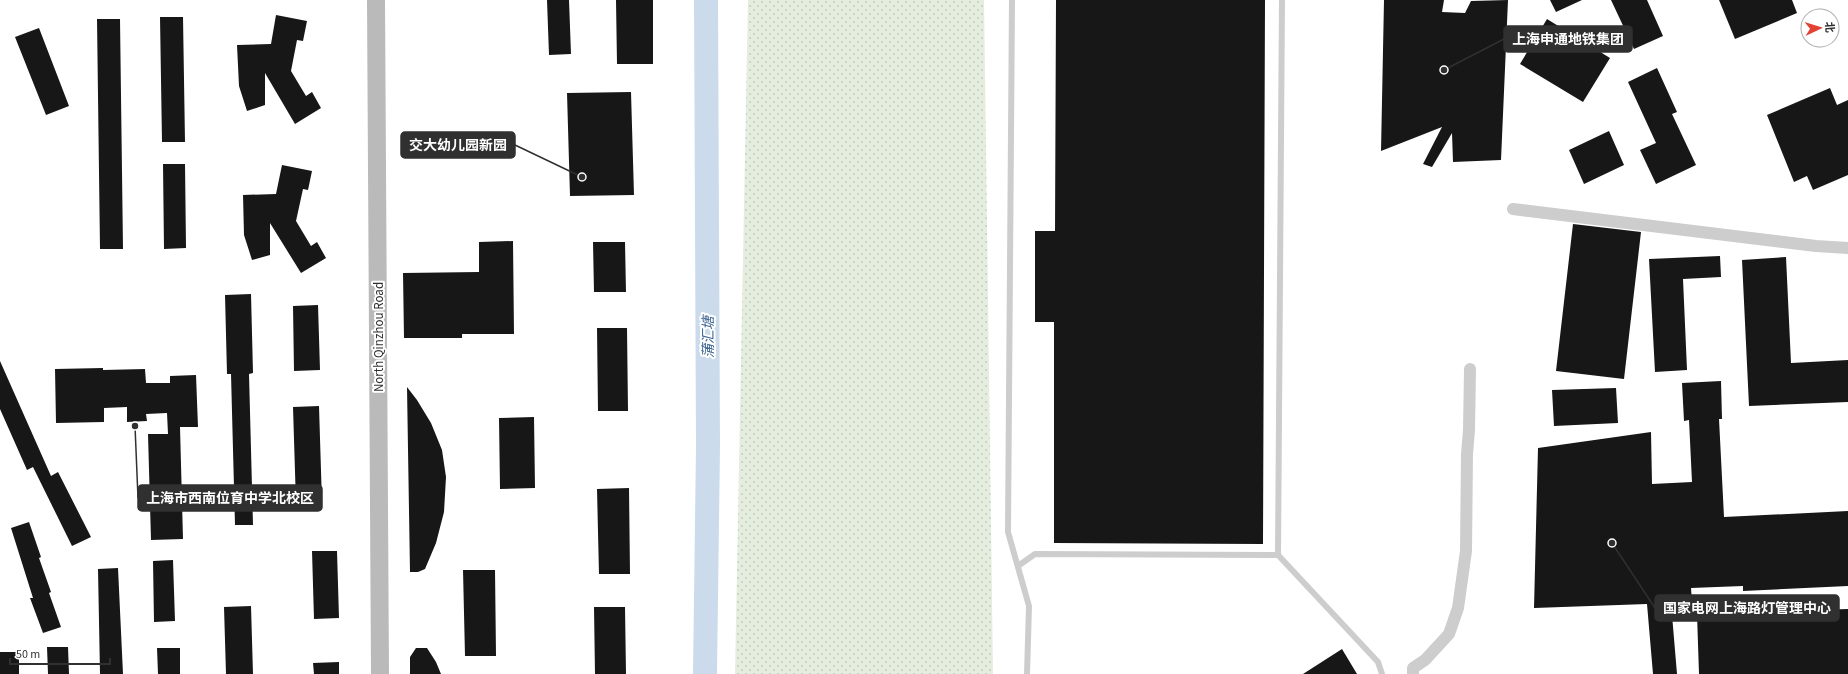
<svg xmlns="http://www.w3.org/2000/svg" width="1848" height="674" viewBox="0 0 1848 674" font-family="'Source Sans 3','Noto Sans SC',sans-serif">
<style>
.grass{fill:url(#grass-dots)}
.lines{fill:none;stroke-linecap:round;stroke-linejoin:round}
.river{stroke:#cbdbec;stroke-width:24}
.building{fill:#171717}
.lane{stroke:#cdcdcd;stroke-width:6}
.street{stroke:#cdcdcd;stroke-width:12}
.secondary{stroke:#bababa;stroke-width:18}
.labels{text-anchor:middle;stroke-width:4;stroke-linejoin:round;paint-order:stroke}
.street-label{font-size:13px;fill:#303030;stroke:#fff}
.water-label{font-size:14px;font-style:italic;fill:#3e6692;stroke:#fff}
.leader{fill:none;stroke:#303030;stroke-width:1.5}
.callout-dot{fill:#303030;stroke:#fff;stroke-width:1.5}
.callout{fill:#303030;stroke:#303030;stroke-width:1.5}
.callout-label{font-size:14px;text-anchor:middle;font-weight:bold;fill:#fff}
</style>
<defs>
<pattern id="grass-dots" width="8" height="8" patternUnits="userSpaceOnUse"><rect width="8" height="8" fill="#e4edde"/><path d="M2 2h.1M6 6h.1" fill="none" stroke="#c4ccbf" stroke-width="1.8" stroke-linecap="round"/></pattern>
</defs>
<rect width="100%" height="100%" fill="#fff"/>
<path class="grass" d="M 748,0 L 984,0 L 993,674 L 735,674 Z"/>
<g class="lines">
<path class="river" d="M 705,674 L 708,446 L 706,0"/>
</g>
<path class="building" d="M 547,0 L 569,0 L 571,54 L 549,55 Z
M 616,0 L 653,0 L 653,64 L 617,64 Z
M 1056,0 L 1265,0 L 1263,544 L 1054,543 L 1054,322 L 1035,322 L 1035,231 L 1055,231 Z
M 1384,0 L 1444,0 L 1442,12 L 1465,13 L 1471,1 L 1508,0 L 1501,160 L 1453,162 L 1452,133 L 1432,167 L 1423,164 L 1442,127 L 1381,151 Z
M 1550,0 L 1582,0 L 1556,12 Z
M 1611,0 L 1647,0 L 1663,36 L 1634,49 Z
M 1719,0 L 1792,0 L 1797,13 L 1735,39 Z
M 276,15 L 307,21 L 303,41 L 297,40 L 291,71 L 306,96 L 312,92 L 321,108 L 295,124 L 265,73 L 265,105 L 247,111 L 239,86 L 237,45 L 271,44 Z
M 160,17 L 183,17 L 185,142 L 162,142 Z
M 97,19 L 120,19 L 123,249 L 100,249 Z
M 1547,19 L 1610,58 L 1583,102 L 1520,64 Z
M 39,28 L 69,106 L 46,115 L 15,37 Z
M 1657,68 L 1677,112 L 1672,114 L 1696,165 L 1656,184 L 1640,150 L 1656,143 L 1628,82 Z
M 1830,88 L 1837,105 L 1848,100 L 1848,175 L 1813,190 L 1807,176 L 1794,182 L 1767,115 Z
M 631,92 L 634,195 L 570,196 L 567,93 Z
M 1609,131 L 1624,165 L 1584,184 L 1569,150 Z
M 163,164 L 185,164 L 186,248 L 164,249 Z
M 282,165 L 312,171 L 308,190 L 303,189 L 296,221 L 311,246 L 317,242 L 326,258 L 301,273 L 270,223 L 270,255 L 252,260 L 244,235 L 243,195 L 276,194 Z
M 1573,224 L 1641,232 L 1624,379 L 1556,371 Z
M 513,241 L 514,334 L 462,334 L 462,338 L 404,338 L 403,273 L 479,272 L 479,242 Z
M 593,242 L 625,242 L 626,292 L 594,292 Z
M 1720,256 L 1721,277 L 1683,279 L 1687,370 L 1655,372 L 1649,259 Z
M 1786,257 L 1791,363 L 1848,360 L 1848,402 L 1749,406 L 1742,260 Z
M 251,294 L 253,373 L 249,374 L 253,525 L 235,525 L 231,374 L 227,374 L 225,295 Z
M 318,305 L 320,370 L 294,371 L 293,306 Z
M 597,328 L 627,328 L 628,411 L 598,411 Z
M 0,361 L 51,476 L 58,472 L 91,537 L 72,546 L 33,467 L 27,470 L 0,409 Z
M 103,368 L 103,370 L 145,369 L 146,383 L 170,383 L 170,376 L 196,375 L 198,427 L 180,427 L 183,539 L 151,540 L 148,434 L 168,434 L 167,413 L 146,414 L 147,421 L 127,422 L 127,407 L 104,408 L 104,422 L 56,423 L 55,369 Z
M 1721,381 L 1722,419 L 1719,419 L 1724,517 L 1848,511 L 1848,586 L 1743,591 L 1743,586 L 1691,588 L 1692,602 L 1671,603 L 1677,674 L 1653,674 L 1647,604 L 1534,608 L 1538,448 L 1651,432 L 1652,484 L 1692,482 L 1689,420 L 1684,421 L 1682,383 Z
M 407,387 L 417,400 L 431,423 L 442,450 L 446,477 L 444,512 L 436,543 L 425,569 L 418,572 L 410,572 Z
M 1616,388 L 1618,423 L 1554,426 L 1552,390 Z
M 319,406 L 322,503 L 296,504 L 293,407 Z
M 534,417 L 535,488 L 500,489 L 499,418 Z
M 629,488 L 630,574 L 599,574 L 597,489 Z
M 29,522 L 41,557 L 39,558 L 51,592 L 49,593 L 61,627 L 43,633 L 30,598 L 33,598 L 11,528 Z
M 312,551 L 337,551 L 339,618 L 314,619 Z
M 173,560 L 175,621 L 154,622 L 153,561 Z
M 118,568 L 123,674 L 100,674 L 98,569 Z
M 463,570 L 495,570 L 496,656 L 465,656 Z
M 251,606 L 253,674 L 226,674 L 224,607 Z
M 594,607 L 625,607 L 626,674 L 595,674 Z
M 1848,609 L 1848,674 L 1699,674 L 1697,614 Z
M 47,647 L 68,647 L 69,674 L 48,674 Z
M 157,648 L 180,648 L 180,674 L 158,674 Z
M 416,648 L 427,648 L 436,662 L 441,674 L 410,674 L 410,657 Z
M 1342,649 L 1357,674 L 1303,674 Z
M 0,652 L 19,652 L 19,674 L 0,674 Z
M 339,662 L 339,674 L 314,674 L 313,663 Z"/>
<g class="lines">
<path class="lane" d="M 1012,0 L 1008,532 L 1029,606 L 1027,674
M 1282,0 L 1278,555 L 1378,662 L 1382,674
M 1018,566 L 1035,554 L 1278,555"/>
<path class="street" d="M 1513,209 L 1816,246 L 1848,248
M 1413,674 L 1413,668 L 1425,660 L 1449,634 L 1458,608 L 1466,551 L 1467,454 L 1469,430 L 1470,369"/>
<path class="secondary" d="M 376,0 L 380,674"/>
</g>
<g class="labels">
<g class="street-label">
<text transform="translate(378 337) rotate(-90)" y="5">North Qinzhou Road</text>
</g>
<g class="water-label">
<text transform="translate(708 337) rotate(-90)" y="5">蒲汇塘</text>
</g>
</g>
<path class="leader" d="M1444 70L1504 39M582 177L515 145M135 426L138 498M1612 543L1655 608"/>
<g class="callout-dot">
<circle cx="1444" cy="70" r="4"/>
<circle cx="582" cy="177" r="4"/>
<circle cx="135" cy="426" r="4"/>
<circle cx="1612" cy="543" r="4"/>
</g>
<g class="callout">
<rect x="1504" y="26" width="128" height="26" rx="4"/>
<rect x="401" y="132" width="114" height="26" rx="4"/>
<rect x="138" y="485" width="184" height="26" rx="4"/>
<rect x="1655" y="595" width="184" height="26" rx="4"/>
</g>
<g class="callout-label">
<text x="1568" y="44">上海申通地铁集团</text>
<text x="458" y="150">交大幼儿园新园</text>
<text x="230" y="503">上海市西南位育中学北校区</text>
<text x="1747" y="613">国家电网上海路灯管理中心</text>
</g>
<g transform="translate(1820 28) rotate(86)"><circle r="19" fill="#ffffff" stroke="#acacac"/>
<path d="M0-3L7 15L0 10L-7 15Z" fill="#e44135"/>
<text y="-6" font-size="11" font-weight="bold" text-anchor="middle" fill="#303030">北</text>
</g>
<path d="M10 658v6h100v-6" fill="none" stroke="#303030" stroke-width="2"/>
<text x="16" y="658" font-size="12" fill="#303030" stroke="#ffffff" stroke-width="3" paint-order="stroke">50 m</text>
</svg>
